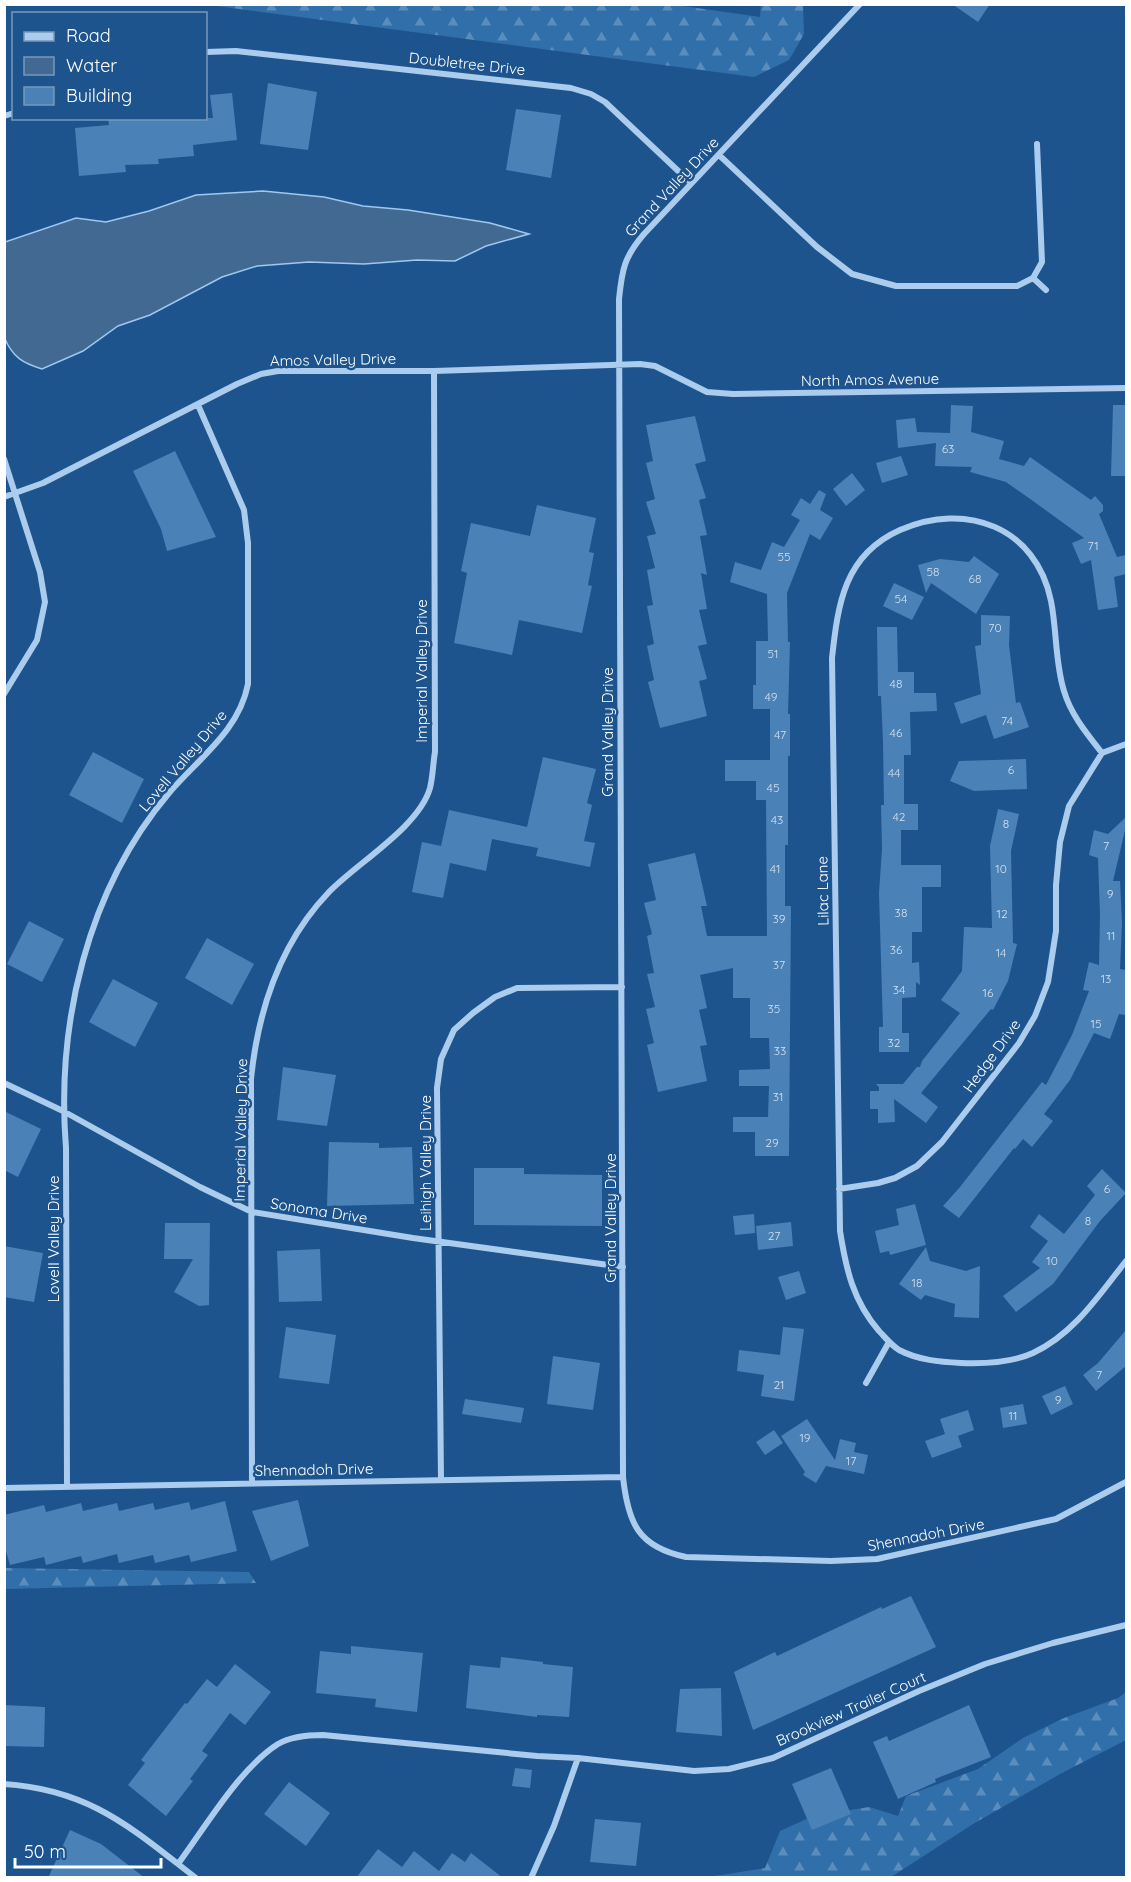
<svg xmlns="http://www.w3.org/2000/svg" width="1131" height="1882" viewBox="0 0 1131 1882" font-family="Quicksand,sans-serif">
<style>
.forest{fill:url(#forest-firs)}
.water{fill:#426992;stroke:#9ec8ef;stroke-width:1.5}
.building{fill:#4a81b7}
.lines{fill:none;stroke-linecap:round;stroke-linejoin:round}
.street{stroke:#abcced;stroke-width:6}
.labels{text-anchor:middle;stroke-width:5;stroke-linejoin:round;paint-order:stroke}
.number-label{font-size:12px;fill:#d2e0ed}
.street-label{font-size:15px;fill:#fff;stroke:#1d548e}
</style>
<defs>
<pattern id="forest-firs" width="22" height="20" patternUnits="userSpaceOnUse" patternTransform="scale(1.5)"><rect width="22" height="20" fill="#316fab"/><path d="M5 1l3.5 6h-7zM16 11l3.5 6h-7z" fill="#5a8cbc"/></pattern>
</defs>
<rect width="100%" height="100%" fill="#1d548e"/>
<path class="forest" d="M 669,4 L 760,17 L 761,5 L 803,5 L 804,34 L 789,60 L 754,77 L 209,5 Z
M 4,1568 L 249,1572 L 256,1583 L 5,1589 Z
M 1126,1692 L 1126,1740 L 1060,1774 L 973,1824 L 891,1877 L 702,1878 L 765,1868 L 780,1831 L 813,1816 L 869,1807 L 898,1816 L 906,1796 L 978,1769 L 1023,1738 L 1064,1718 L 1118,1698 Z"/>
<path class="water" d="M 263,191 L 324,197 L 363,206 L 408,210 L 490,223 L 529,234 L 486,246 L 455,261 L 417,260 L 364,264 L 309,262 L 257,266 L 222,277 L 150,315 L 118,326 L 83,351 L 42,369 C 23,363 13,358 4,337 L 5,242 L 76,218 L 106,222 L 149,211 L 196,195 Z"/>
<path class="building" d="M 952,4 L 990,4 L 978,22 Z
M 268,83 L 317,92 L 308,150 L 260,144 Z
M 232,93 L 237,140 L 193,145 L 194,156 L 158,159 L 159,164 L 125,165 L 126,172 L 79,176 L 75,128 L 109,125 L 108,118 L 213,118 L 210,95 Z
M 516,109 L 561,115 L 551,178 L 506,170 Z
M 951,405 L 973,406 L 971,432 L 1004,441 L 999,459 L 1024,466 L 1030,457 L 1091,500 L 1095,496 L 1103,505 L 1103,511 L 1099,514 L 1117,557 L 1126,555 L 1126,574 L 1114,577 L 1118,607 L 1098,610 L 1091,560 L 1081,564 L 1072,543 L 1084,538 L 1033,501 L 1006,482 L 970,472 L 972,467 L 935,466 L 936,443 L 898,448 L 896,420 L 915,418 L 917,432 L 950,433 Z
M 1113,405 L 1126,405 L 1126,476 L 1111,476 Z
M 695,416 L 706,461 L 695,464 L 706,498 L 699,500 L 707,535 L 700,536 L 707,575 L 701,573 L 707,609 L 699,610 L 707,644 L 698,646 L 707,679 L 699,681 L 707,716 L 660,728 L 648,682 L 654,680 L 647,646 L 654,644 L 647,606 L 653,605 L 647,570 L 655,568 L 647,536 L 656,534 L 646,502 L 655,499 L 646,463 L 653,461 L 646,425 Z
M 175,451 L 216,537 L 167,551 L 161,529 L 133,471 Z
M 901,456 L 908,475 L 882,483 L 876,463 Z
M 852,473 L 865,490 L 846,506 L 833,489 Z
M 819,490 L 826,494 L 820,510 L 833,518 L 820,540 L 810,534 L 787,593 L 788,642 L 790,642 L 788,714 L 790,714 L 790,756 L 788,756 L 788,845 L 785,845 L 785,906 L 791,906 L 789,1156 L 755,1156 L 755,1132 L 733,1132 L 733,1117 L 768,1117 L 769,1086 L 739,1086 L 739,1070 L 770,1069 L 769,1038 L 750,1038 L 750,998 L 733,998 L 733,968 L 700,975 L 707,1008 L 699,1010 L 707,1045 L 700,1046 L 707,1081 L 658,1092 L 647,1045 L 654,1043 L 646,1009 L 655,1007 L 647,974 L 654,973 L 647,936 L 652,934 L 644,903 L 656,900 L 648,864 L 695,853 L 707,906 L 701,906 L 707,936 L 767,936 L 766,800 L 756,800 L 756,781 L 725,781 L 725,760 L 770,760 L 770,709 L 753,709 L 753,685 L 756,685 L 756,641 L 768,641 L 767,594 L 730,582 L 735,562 L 761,570 L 772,542 L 784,547 L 800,520 L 791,515 L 801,498 L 810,504 Z
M 537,505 L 596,518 L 589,552 L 594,553 L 588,585 L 592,586 L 582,633 L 519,620 L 512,655 L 454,643 L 467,573 L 461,571 L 471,523 L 530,536 Z
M 974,556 L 999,574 L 976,614 L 931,583 L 926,593 L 918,565 L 940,559 L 969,562 Z
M 894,583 L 924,597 L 912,620 L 883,606 Z
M 981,615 L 1010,616 L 1009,645 L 1016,703 L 1020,702 L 1029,727 L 994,739 L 986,715 L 961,724 L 954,703 L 981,694 L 975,646 L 981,645 Z
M 877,627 L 897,627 L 898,672 L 914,672 L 914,693 L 936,693 L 937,711 L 910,712 L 911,755 L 904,755 L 904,804 L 918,804 L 918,830 L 901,830 L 901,865 L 941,865 L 941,887 L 922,887 L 922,932 L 912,932 L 912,963 L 919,962 L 920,985 L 916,982 L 916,997 L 902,998 L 902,1033 L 909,1033 L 909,1052 L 879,1052 L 879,1027 L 883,1027 L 879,893 L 882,849 L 881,805 L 884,805 L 883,742 L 881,696 L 878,696 Z
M 93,752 L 144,779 L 122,823 L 69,795 Z
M 543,757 L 596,769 L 587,803 L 592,805 L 584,841 L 595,843 L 590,867 L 536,856 L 538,848 L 492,839 L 486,871 L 450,863 L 443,898 L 412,892 L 422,842 L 441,846 L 449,810 L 527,827 Z
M 1026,759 L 1027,789 L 974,791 L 950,781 L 959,761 Z
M 998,809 L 1019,814 L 1011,851 L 1013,943 L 1017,944 L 1008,981 L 993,1010 L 991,1009 L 921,1093 L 938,1107 L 926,1123 L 894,1099 L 895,1122 L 878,1123 L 878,1109 L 870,1109 L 870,1091 L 879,1091 L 879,1087 L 876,1084 L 903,1084 L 917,1067 L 920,1067 L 922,1061 L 960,1013 L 941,1000 L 962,971 L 964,927 L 992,928 L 990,846 Z
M 1126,817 L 1126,826 L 1113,881 L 1120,881 L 1122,923 L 1120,969 L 1126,970 L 1126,1015 L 1119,1014 L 1110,1039 L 1094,1033 L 1070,1080 L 1044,1114 L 1053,1121 L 1032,1147 L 1023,1139 L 1015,1149 L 1014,1148 L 959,1218 L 943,1206 L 960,1187 L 1042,1082 L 1046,1085 L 1072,1035 L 1089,991 L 1083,990 L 1089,962 L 1099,965 L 1100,915 L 1098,858 L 1089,855 L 1094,830 L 1108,834 Z
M 29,921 L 64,939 L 42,982 L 7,964 Z
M 207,938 L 254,964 L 232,1005 L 185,978 Z
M 113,979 L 158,1003 L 135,1047 L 89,1022 Z
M 283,1067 L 336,1075 L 327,1126 L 277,1120 Z
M 4,1111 L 41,1129 L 18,1177 L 4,1170 Z
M 329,1142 L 379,1143 L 379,1148 L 412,1147 L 414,1204 L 327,1206 Z
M 474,1168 L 524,1168 L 524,1174 L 602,1175 L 602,1226 L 474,1225 Z
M 1102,1169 L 1126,1193 L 1100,1221 L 1053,1284 L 1016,1312 L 1003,1296 L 1040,1268 L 1032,1262 L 1048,1241 L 1030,1227 L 1039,1214 L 1064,1234 L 1095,1195 L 1087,1186 Z
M 915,1204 L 926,1245 L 890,1255 L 889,1251 L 880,1253 L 875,1231 L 899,1225 L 896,1209 Z
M 754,1214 L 755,1233 L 735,1235 L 733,1216 Z
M 791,1222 L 793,1246 L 758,1250 L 756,1226 Z
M 165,1223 L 210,1223 L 209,1305 L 199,1306 L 174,1292 L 193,1259 L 164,1259 Z
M 4,1246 L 43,1253 L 34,1302 L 4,1297 Z
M 926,1247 L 930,1261 L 966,1271 L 980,1266 L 979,1318 L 954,1317 L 955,1304 L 925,1295 L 921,1300 L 899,1284 Z
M 320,1249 L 322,1301 L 279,1302 L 277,1251 Z
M 799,1271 L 806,1293 L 786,1300 L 778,1277 Z
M 286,1327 L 336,1335 L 329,1384 L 279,1378 Z
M 783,1327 L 804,1329 L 794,1401 L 761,1396 L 764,1375 L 737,1371 L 739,1350 L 780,1355 Z
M 1126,1330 L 1126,1366 L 1096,1391 L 1083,1375 L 1098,1363 Z
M 553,1356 L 600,1363 L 593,1410 L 547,1404 Z
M 1065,1386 L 1073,1404 L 1051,1415 L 1042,1396 Z
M 465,1399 L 524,1408 L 521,1423 L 462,1414 Z
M 1023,1404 L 1027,1424 L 1003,1428 L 1000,1408 Z
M 968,1410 L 974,1430 L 958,1436 L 962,1447 L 932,1458 L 925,1441 L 945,1434 L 940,1419 Z
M 807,1419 L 835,1460 L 840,1439 L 856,1443 L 854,1452 L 868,1455 L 864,1474 L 826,1466 L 816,1483 L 803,1475 L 805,1472 L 781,1436 Z
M 774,1430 L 783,1443 L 765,1455 L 756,1442 Z
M 298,1500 L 309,1546 L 271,1561 L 252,1511 Z
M 225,1501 L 237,1551 L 191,1562 L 189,1555 L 155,1563 L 153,1555 L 119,1563 L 117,1554 L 83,1563 L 81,1556 L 46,1565 L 44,1557 L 10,1565 L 4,1544 L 4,1515 L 44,1505 L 46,1512 L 81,1503 L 83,1511 L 117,1503 L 119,1511 L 153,1503 L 155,1510 L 189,1502 L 191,1510 Z
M 911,1596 L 936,1647 L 753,1730 L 734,1672 L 775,1652 L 777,1656 L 881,1607 L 882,1609 Z
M 351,1646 L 423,1653 L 417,1712 L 375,1707 L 376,1699 L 316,1693 L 320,1651 L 351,1654 Z
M 501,1657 L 543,1662 L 543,1664 L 573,1667 L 569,1717 L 537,1715 L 537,1717 L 466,1708 L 470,1665 L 500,1668 Z
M 235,1664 L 271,1692 L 245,1725 L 230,1713 L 202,1751 L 208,1755 L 190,1779 L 193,1781 L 166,1816 L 128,1785 L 145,1763 L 141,1760 L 185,1703 L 187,1704 L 207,1679 L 217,1687 Z
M 721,1688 L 722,1736 L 676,1732 L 680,1689 Z
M 4,1705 L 45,1707 L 44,1747 L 4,1746 Z
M 969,1705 L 991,1757 L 935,1779 L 936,1782 L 898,1799 L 873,1742 L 887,1736 L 889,1741 Z
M 515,1768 L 532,1770 L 530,1788 L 512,1786 Z
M 831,1768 L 851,1814 L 812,1830 L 792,1784 Z
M 289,1782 L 330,1813 L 306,1846 L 264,1814 Z
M 595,1819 L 641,1823 L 636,1866 L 590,1862 Z
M 70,1830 L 101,1844 L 145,1878 L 48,1878 Z
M 378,1849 L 402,1867 L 414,1851 L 439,1871 L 452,1853 L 465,1862 L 471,1853 L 503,1878 L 356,1878 Z"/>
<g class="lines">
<path class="street" d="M 860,4 L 644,234 C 624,257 622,270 619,299 L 623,1477 C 628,1523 638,1547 686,1557 L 831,1561 L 877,1559 L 1056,1519 L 1126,1482
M 206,52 L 236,51 L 571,88 L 591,94 L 605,102 L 691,183
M 4,116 L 14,113
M 719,155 L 817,247 L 852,274 L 896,286 L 1017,286 L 1033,278
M 1033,278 L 1042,262 L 1037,144
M 1033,278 L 1046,290
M 4,459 L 40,572 L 45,602 L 37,640 L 4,694
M 4,497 L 43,483 L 237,384 L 261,374 L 278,371 L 434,371 L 640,364 L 655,366 L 707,392 L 733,394 L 1126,388
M 1102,753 C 1087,734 1071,715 1064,691 C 1055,663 1057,631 1051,601 C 1036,527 966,501 900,530 C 844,555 838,604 832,658 L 840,1231 C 846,1269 853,1301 879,1331 C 885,1337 891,1345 899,1350 C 918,1360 940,1362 961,1363 C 985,1364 1011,1363 1033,1353 C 1074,1334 1099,1295 1126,1261
M 4,1083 L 63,1111 L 200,1187 L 252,1212 L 413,1238 L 623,1267
M 839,1189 L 878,1183 L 895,1178 L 917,1166 L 942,1142 L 1019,1043 L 1035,1016 L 1048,982 L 1056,931 L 1056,885 L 1060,842 L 1069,806 L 1102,753 L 1126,744
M 866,1383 L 889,1342
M 441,1480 L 437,1088 L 441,1059 L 454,1030 L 473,1013 L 495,997 L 517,988 L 622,987
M 252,1483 L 251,1079 C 258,1011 280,943 329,892 C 357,863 419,827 430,788 C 433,776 433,763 435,752 L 434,371
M 67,1487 L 66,1148 C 56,1024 87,890 169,793 C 199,758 239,731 248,684 L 248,543 L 244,510 L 198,405
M 4,1488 L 623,1477
M 4,1784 C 80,1789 121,1819 178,1864 C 206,1826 240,1768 278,1744 C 292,1736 308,1735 323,1735 L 537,1756 L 578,1758 L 694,1771 L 729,1769 L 773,1758 L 919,1691 L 985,1664 L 1053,1643 L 1126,1625
M 178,1864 L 196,1878
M 531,1878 L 554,1826 L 578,1758"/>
</g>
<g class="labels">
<g class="number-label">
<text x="948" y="453">63</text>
<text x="1093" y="550">71</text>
<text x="784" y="561">55</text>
<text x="933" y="576">58</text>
<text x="975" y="583">68</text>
<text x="901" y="603">54</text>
<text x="995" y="632">70</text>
<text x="773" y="658">51</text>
<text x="896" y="688">48</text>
<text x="771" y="701">49</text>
<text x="1007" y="725">74</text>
<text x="896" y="737">46</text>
<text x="780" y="739">47</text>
<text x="1011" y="774">6</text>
<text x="894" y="777">44</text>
<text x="773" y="792">45</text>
<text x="899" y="821">42</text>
<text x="777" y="824">43</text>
<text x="1006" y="828">8</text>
<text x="1106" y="850">7</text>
<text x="775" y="873">41</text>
<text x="1001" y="873">10</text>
<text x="1110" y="898">9</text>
<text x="901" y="917">38</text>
<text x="1002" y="918">12</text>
<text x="779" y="923">39</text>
<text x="1111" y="940">11</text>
<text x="896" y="954">36</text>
<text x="1001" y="957">14</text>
<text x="779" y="969">37</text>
<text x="1106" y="983">13</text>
<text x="899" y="994">34</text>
<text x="988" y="997">16</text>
<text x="774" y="1013">35</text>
<text x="1096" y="1028">15</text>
<text x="894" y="1047">32</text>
<text x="780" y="1055">33</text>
<text x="778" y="1101">31</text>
<text x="772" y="1147">29</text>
<text x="1107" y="1193">6</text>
<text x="1088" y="1225">8</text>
<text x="774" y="1240">27</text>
<text x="1052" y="1265">10</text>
<text x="917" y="1287">18</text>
<text x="1099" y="1379">7</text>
<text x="779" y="1389">21</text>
<text x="1058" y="1404">9</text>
<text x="1013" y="1420">11</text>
<text x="805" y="1442">19</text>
<text x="851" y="1465">17</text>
</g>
<g class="street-label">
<text transform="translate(467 64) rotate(6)" y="5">Doubletree Drive</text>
<text transform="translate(672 187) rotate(-47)" y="5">Grand Valley Drive</text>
<text transform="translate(333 360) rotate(-1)" y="5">Amos Valley Drive</text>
<text transform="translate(870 380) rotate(-1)" y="5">North Amos Avenue</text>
<text transform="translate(422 671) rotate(-90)" y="5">Imperial Valley Drive</text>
<text transform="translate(608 732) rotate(-90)" y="5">Grand Valley Drive</text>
<text transform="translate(183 761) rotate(-50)" y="5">Lovell Valley Drive</text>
<text transform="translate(823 891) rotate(-91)" y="5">Lilac Lane</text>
<text transform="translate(992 1056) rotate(-54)" y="5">Hedge Drive</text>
<text transform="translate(241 1130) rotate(-89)" y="5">Imperial Valley Drive</text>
<text transform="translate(426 1163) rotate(-90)" y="5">Leihigh Valley Drive</text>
<text transform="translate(319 1211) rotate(9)" y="5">Sonoma Drive</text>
<text transform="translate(611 1218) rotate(-90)" y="5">Grand Valley Drive</text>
<text transform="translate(54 1239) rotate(-90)" y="5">Lovell Valley Drive</text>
<text transform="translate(314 1470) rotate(-1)" y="5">Shennadoh Drive</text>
<text transform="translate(926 1535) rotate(-11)" y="5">Shennadoh Drive</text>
<text transform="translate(851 1709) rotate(-24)" y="5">Brookview Trailer Court</text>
</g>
</g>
<rect width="1131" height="1882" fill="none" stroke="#ffffff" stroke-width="12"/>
<rect x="12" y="12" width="195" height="108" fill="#1d548e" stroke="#7798bb" stroke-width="1.5"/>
<rect x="24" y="32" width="30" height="9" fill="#abcced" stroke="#7798bb" stroke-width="1.5"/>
<text x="66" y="42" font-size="18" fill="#ffffff">Road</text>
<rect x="24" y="57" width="30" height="18" fill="#426992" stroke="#7798bb" stroke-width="1.5"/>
<text x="66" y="72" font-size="18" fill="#ffffff">Water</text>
<rect x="24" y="87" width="30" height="18" fill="#4a81b7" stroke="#7798bb" stroke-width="1.5"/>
<text x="66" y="102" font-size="18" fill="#ffffff">Building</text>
<path d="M15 1858v9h146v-9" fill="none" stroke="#ffffff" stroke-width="3"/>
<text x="24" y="1858" font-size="18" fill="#ffffff" stroke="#1d548e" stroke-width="4.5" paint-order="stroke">50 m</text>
</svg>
